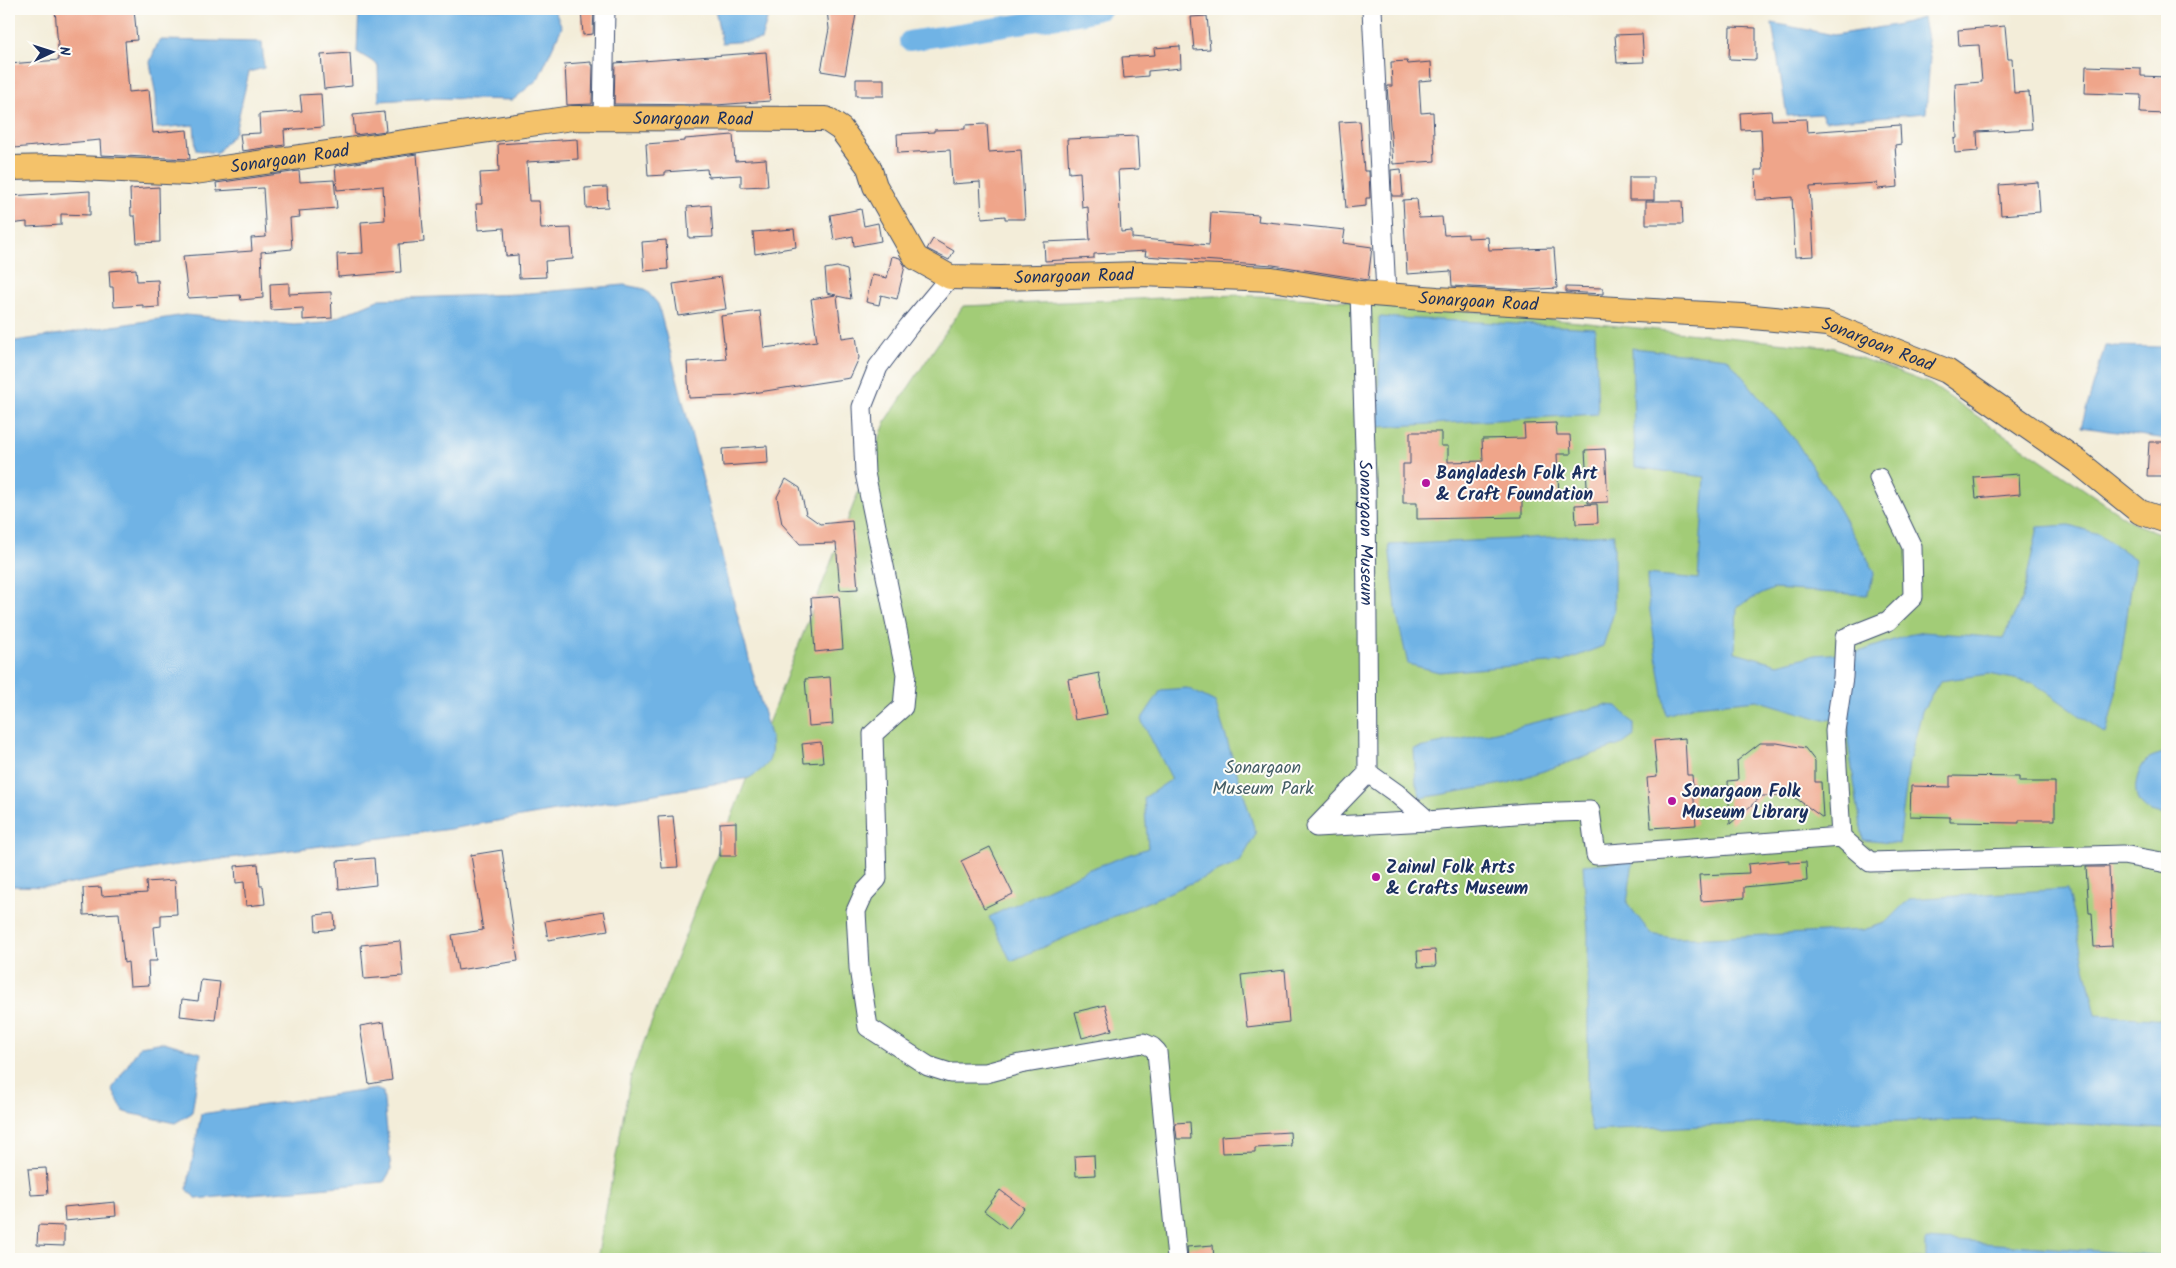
<svg xmlns="http://www.w3.org/2000/svg" width="2176" height="1268" viewBox="0 0 2176 1268" font-family="Kalam,sans-serif">
<style>
.green{fill:#a2cc77;stroke:#5e7e6a}
.water{fill:#6fb3e5;stroke:#4571a2}
.lines{fill:none;stroke-linecap:round;stroke-linejoin:round}
.canal{stroke:#6fb3e5;stroke-width:20}
.building{fill:#efa58a}
.minor-casing{stroke:#3b4c70;stroke-width:21}
.major-casing{stroke:#3b4c70;stroke-width:26}
.minor{stroke:#fff;stroke-width:19}
.major{stroke:#f4c26a;stroke-width:24}
.poi-dot{fill:#b5179e;stroke:#fdfcf7;stroke-width:2}
.labels{text-anchor:middle;stroke-width:4;stroke-linejoin:round;paint-order:stroke}
.street-label{font-size:18px;fill:#1b2f5e;stroke:#fdfcf7}
.poi-label{font-size:18px;font-weight:bold;fill:#1b2f5e;stroke:#fdfcf7;text-anchor:start}
.park-label{font-size:18px;fill:#445e66;stroke:#fdfcf7}
</style>
<rect width="100%" height="100%" fill="#fdfcf7"/>
<filter id="ink" filterUnits="userSpaceOnUse"><feTurbulence type="fractalNoise" baseFrequency=".02" numOctaves="2"/><feDisplacementMap in="SourceGraphic" scale="10" xChannelSelector="R" yChannelSelector="G"/><feConvolveMatrix kernelMatrix="1 2 1 2 8 2 1 2 1" color-interpolation-filters="sRGB"/></filter>
<filter id="wash" filterUnits="userSpaceOnUse"><feTurbulence type="fractalNoise" baseFrequency=".0096" numOctaves="4" result="noise"/><feDisplacementMap in="SourceGraphic" scale="20" xChannelSelector="R" yChannelSelector="G"/><feGaussianBlur stdDeviation="1.12" result="paint"/><feColorMatrix in="noise" values="0 0 0 0 0 0 0 0 0 0 0 0 0 0 0 0 0 1.4 0 .05"/><feComposite in="paint" operator="in"/></filter>
<g filter="url(#wash)">
<rect width="100%" height="100%" fill="#f3edd9"/>
<path class="green" d="M 1238,295 L 1392,303 L 1834,348 L 1930,384 L 2135,524 L 2167,536 L 2167,1259 L 597,1259 L 631,1075 L 886,421 L 963,306 Z"/>
<path class="water" d="M 359,9 L 554,9 L 562,27 L 538,79 L 513,100 L 430,98 L 379,101 L 378,65 L 357,52 Z
M 715,9 L 797,9 L 769,13 L 761,40 L 722,43 Z
M 1923,18 L 1930,57 L 1926,113 L 1825,121 L 1821,114 L 1787,116 L 1772,23 L 1834,35 L 1895,25 Z
M 159,40 L 262,42 L 264,68 L 249,72 L 235,132 L 217,153 L 196,150 L 194,125 L 157,128 L 156,97 L 150,62 Z
M 624,285 L 645,289 L 658,304 C 696,449 730,595 771,739 C 773,762 768,766 749,778 L 450,829 L 162,867 L 54,887 L 9,886 L 9,342 L 185,315 L 294,325 L 323,323 L 380,299 L 518,294 Z
M 1379,317 L 1595,328 L 1598,414 L 1379,427 Z
M 2105,346 L 2167,347 L 2167,439 L 2081,427 Z
M 1632,348 L 1727,358 L 1795,440 L 1835,503 L 1875,572 L 1867,595 L 1773,589 L 1737,606 L 1735,652 L 1778,664 L 1815,655 L 1859,652 L 1908,635 L 1923,632 L 2003,638 L 2022,599 L 2038,527 L 2069,525 L 2099,534 L 2135,559 L 2116,693 L 2106,734 L 2034,683 L 1989,674 L 1940,681 L 1922,711 L 1909,762 L 1899,844 L 1863,840 L 1848,742 L 1849,718 L 1824,720 L 1757,700 L 1694,706 L 1666,715 L 1648,598 L 1647,574 L 1698,579 L 1705,477 L 1635,467 Z
M 1614,534 L 1614,612 L 1603,646 L 1562,662 L 1439,672 L 1408,664 L 1397,616 L 1389,545 Z
M 1187,688 L 1215,702 L 1256,834 L 1240,862 L 1011,961 L 989,917 L 1087,870 L 1148,848 L 1144,798 L 1172,779 L 1141,720 L 1161,690 Z
M 1605,705 L 1617,706 L 1634,724 L 1634,736 L 1623,744 L 1508,783 L 1421,798 L 1416,784 L 1414,749 L 1496,732 Z
M 2163,753 L 2167,753 L 2167,816 C 2159,814 2148,812 2142,806 C 2130,794 2137,769 2148,759 C 2152,756 2158,755 2163,753 Z
M 1633,861 L 1627,903 L 1651,934 L 1672,938 L 1708,938 L 1863,930 L 1885,923 L 1909,899 L 2067,889 L 2096,1015 L 2167,1020 L 2167,1129 L 2006,1120 L 1792,1122 L 1592,1131 L 1588,1113 L 1588,931 L 1583,865 Z
M 164,1042 L 201,1053 L 192,1113 L 175,1123 L 124,1112 L 112,1089 L 140,1046 Z
M 376,1089 L 383,1092 L 391,1170 L 384,1182 L 196,1199 L 187,1189 L 201,1114 Z
M 1926,1239 L 2167,1256 L 2167,1259 L 1926,1259 Z"/>
<g class="lines">
<path class="canal" d="M 909,41 L 1083,14 L 1102,9"/>
</g>
<g id="blocks">
<path class="building" d="M 55,9 L 134,9 L 137,40 L 125,41 L 129,92 L 149,90 L 153,133 L 187,130 L 190,159 L 101,155 L 100,140 L 14,148 L 9,64 L 59,60 Z
M 581,9 L 594,9 L 593,34 L 583,35 Z
M 827,9 L 857,9 L 845,75 L 821,71 L 829,29 Z
M 1207,16 L 1210,49 L 1194,50 L 1191,17 Z
M 2005,26 L 2008,59 L 2012,59 L 2014,93 L 2029,92 L 2032,129 L 1977,132 L 1978,151 L 1955,153 L 1954,139 L 1957,138 L 1955,84 L 1982,82 L 1979,45 L 1959,46 L 1958,30 Z
M 1730,27 L 1756,28 L 1756,60 L 1729,59 Z
M 1642,34 L 1644,62 L 1617,63 L 1615,35 Z
M 1180,46 L 1181,68 L 1148,71 L 1148,76 L 1124,78 L 1122,57 L 1155,55 L 1154,48 Z
M 766,52 L 770,101 L 716,105 L 614,104 L 615,63 Z
M 350,53 L 352,86 L 324,89 L 321,55 Z
M 1407,61 L 1408,64 L 1431,62 L 1432,80 L 1419,81 L 1421,113 L 1433,112 L 1435,161 L 1393,164 L 1387,86 L 1392,86 L 1391,62 Z
M 591,62 L 591,65 L 593,65 L 592,104 L 567,105 L 565,64 Z
M 2086,66 L 2141,68 L 2141,76 L 2167,77 L 2167,114 L 2140,113 L 2141,95 L 2085,93 Z
M 856,79 L 884,79 L 884,96 L 856,96 Z
M 321,94 L 323,127 L 284,130 L 285,145 L 242,151 L 240,134 L 260,133 L 259,114 L 302,111 L 300,95 Z
M 1771,111 L 1772,120 L 1806,119 L 1807,132 L 1900,125 L 1901,144 L 1895,145 L 1898,187 L 1878,189 L 1877,183 L 1810,187 L 1814,256 L 1795,257 L 1792,197 L 1756,200 L 1755,170 L 1763,170 L 1761,129 L 1741,130 L 1740,113 Z
M 384,112 L 386,131 L 355,135 L 353,115 Z
M 1360,121 L 1364,171 L 1369,171 L 1370,198 L 1366,198 L 1366,206 L 1346,208 L 1339,122 Z
M 987,124 L 989,152 L 1021,150 L 1025,219 L 1005,219 L 1005,216 L 982,218 L 980,182 L 952,184 L 950,150 L 898,153 L 897,134 L 934,132 L 934,130 L 965,129 L 965,125 Z
M 733,135 L 735,161 L 766,159 L 768,186 L 741,187 L 741,175 L 708,177 L 707,169 L 665,172 L 665,175 L 648,176 L 646,144 L 685,141 L 685,139 Z
M 1137,136 L 1139,169 L 1118,170 L 1121,232 L 1132,231 L 1132,238 L 1209,245 L 1211,212 L 1259,215 L 1258,221 L 1345,230 L 1343,243 L 1372,247 L 1368,280 L 1273,265 L 1145,256 L 1146,251 L 1094,254 L 1094,258 L 1045,261 L 1044,242 L 1090,240 L 1088,207 L 1082,208 L 1080,172 L 1069,173 L 1067,139 Z
M 577,139 L 578,159 L 527,162 L 529,201 L 539,201 L 541,229 L 571,228 L 573,259 L 545,261 L 546,277 L 519,278 L 518,255 L 506,256 L 504,228 L 478,230 L 476,204 L 482,204 L 480,173 L 499,172 L 498,144 Z
M 417,154 L 424,242 L 399,244 L 401,272 L 338,277 L 337,254 L 363,253 L 361,222 L 385,220 L 383,186 L 337,190 L 335,166 Z
M 1401,169 L 1403,196 L 1392,196 L 1391,170 Z
M 299,171 L 300,182 L 334,180 L 337,208 L 299,211 L 300,217 L 290,218 L 292,249 L 261,252 L 263,298 L 241,300 L 240,295 L 188,298 L 183,256 L 252,251 L 251,238 L 266,237 L 263,188 L 217,191 L 216,183 Z
M 1629,177 L 1654,177 L 1654,200 L 1629,200 Z
M 2038,182 L 2040,212 L 2001,215 L 1999,185 Z
M 159,187 L 160,242 L 137,243 L 135,216 L 131,216 L 130,189 Z
M 607,187 L 608,207 L 586,208 L 585,188 Z
M 90,191 L 90,215 L 61,214 L 61,225 L 27,227 L 27,222 L 9,224 L 9,196 Z
M 1417,199 L 1419,218 L 1442,217 L 1444,235 L 1468,234 L 1468,238 L 1488,237 L 1489,250 L 1554,248 L 1557,288 L 1527,290 L 1452,286 L 1451,271 L 1407,274 L 1403,200 Z
M 1646,201 L 1682,201 L 1683,224 L 1646,224 Z
M 711,205 L 713,237 L 689,238 L 687,207 Z
M 861,209 L 864,226 L 878,223 L 881,241 L 854,246 L 853,236 L 834,240 L 830,215 Z
M 794,229 L 796,247 L 755,254 L 753,232 Z
M 933,239 L 954,251 L 949,260 L 927,249 Z
M 666,240 L 668,269 L 644,271 L 642,242 Z
M 892,256 L 900,258 L 905,266 L 897,299 L 881,295 L 879,305 L 866,302 L 872,275 L 887,278 Z
M 837,267 L 847,270 L 851,299 L 837,296 L 842,338 L 856,336 L 859,358 L 850,378 L 733,396 L 689,398 L 687,362 L 726,359 L 721,316 L 760,311 L 764,348 L 817,341 L 811,299 L 836,295 L 827,293 L 825,269 Z
M 136,269 L 137,281 L 158,280 L 159,307 L 143,308 L 143,305 L 114,307 L 113,287 L 110,287 L 109,271 Z
M 721,277 L 726,309 L 678,316 L 673,284 Z
M 289,283 L 289,294 L 331,292 L 332,318 L 303,320 L 303,308 L 271,310 L 270,284 Z
M 1566,287 L 1603,288 L 1603,294 L 1566,292 Z
M 1556,423 L 1557,435 L 1570,435 L 1571,454 L 1557,454 L 1559,497 L 1522,498 L 1522,517 L 1417,519 L 1417,503 L 1403,503 L 1403,464 L 1410,464 L 1410,432 L 1441,432 L 1441,446 L 1448,446 L 1448,462 L 1483,461 L 1482,439 L 1525,438 L 1524,424 Z
M 2149,442 L 2167,442 L 2167,476 L 2147,476 Z
M 767,446 L 768,463 L 723,466 L 722,449 Z
M 1605,449 L 1608,502 L 1588,503 L 1585,450 Z
M 2019,474 L 2020,494 L 1976,498 L 1974,477 Z
M 786,479 L 800,488 L 806,514 L 820,524 L 852,521 L 858,589 L 840,590 L 836,543 L 800,544 L 782,524 L 777,497 Z
M 1597,504 L 1598,523 L 1576,524 L 1575,505 Z
M 839,596 L 843,649 L 815,652 L 811,598 Z
M 1099,673 L 1107,714 L 1075,720 L 1068,679 Z
M 830,677 L 833,724 L 809,726 L 805,679 Z
M 1685,738 L 1687,775 L 1692,775 L 1696,825 L 1651,828 L 1647,778 L 1657,777 L 1654,741 Z
M 821,742 L 823,762 L 804,763 L 802,744 Z
M 1760,743 L 1777,743 L 1805,748 L 1815,761 L 1815,782 L 1821,782 L 1823,818 L 1793,796 L 1762,796 L 1730,824 L 1728,781 L 1738,780 L 1737,761 Z
M 1950,776 L 2019,777 L 2019,782 L 2055,782 L 2055,820 L 2019,820 L 2019,823 L 1950,822 L 1950,817 L 1910,816 L 1911,786 L 1950,787 Z
M 673,816 L 678,867 L 662,868 L 658,817 Z
M 736,822 L 736,856 L 720,856 L 720,823 Z
M 990,847 L 1013,894 L 984,908 L 961,861 Z
M 502,850 L 518,961 L 458,970 L 452,935 L 483,930 L 471,855 Z
M 374,858 L 376,885 L 339,889 L 337,861 Z
M 1789,860 L 1789,863 L 1806,862 L 1807,881 L 1744,887 L 1744,898 L 1701,901 L 1699,875 L 1749,873 L 1748,864 Z
M 258,864 L 260,886 L 263,886 L 265,904 L 246,906 L 244,882 L 236,883 L 235,866 Z
M 2086,867 L 2109,867 L 2112,946 L 2094,947 L 2092,913 L 2089,913 Z
M 175,880 L 177,914 L 161,915 L 161,926 L 154,927 L 157,961 L 148,961 L 149,985 L 130,986 L 128,962 L 124,963 L 119,913 L 84,915 L 83,888 L 101,887 L 102,896 L 147,893 L 146,882 Z
M 604,911 L 608,930 L 548,940 L 545,921 Z
M 334,913 L 335,929 L 316,931 L 315,915 Z
M 400,941 L 403,976 L 364,979 L 361,945 Z
M 1435,950 L 1436,966 L 1418,967 L 1417,951 Z
M 1285,970 L 1289,1022 L 1247,1027 L 1241,975 Z
M 201,980 L 220,982 L 215,1020 L 180,1016 L 182,999 L 198,1001 Z
M 1105,1005 L 1112,1030 L 1082,1038 L 1075,1012 Z
M 384,1022 L 392,1080 L 369,1084 L 360,1026 Z
M 1190,1122 L 1191,1139 L 1177,1139 L 1175,1123 Z
M 1290,1132 L 1291,1146 L 1255,1148 L 1255,1152 L 1222,1153 L 1221,1136 Z
M 1094,1155 L 1095,1175 L 1076,1176 L 1075,1156 Z
M 46,1168 L 48,1194 L 31,1195 L 28,1169 Z
M 1000,1190 L 1024,1208 L 1008,1229 L 984,1211 Z
M 115,1202 L 116,1216 L 65,1221 L 64,1207 Z
M 38,1225 L 64,1226 L 64,1246 L 37,1245 Z
M 1213,1245 L 1214,1259 L 1188,1259 L 1187,1247 Z"/>
</g>
</g>
<g filter="url(#ink)">
<use href="#blocks" fill-opacity="0" stroke="#3b4c70" stroke-width="1"/>
<g class="lines">
<g class="minor-casing">
<g id="minor">
<path d="M 1372,9 L 1386,294"/>
<path d="M 603,118 L 605,9"/>
<path d="M 950,277 L 909,326 L 878,367 L 862,407 L 865,473 L 906,674 L 903,707 L 873,734 L 877,879 L 864,893 L 856,911 L 859,968 L 868,1027 L 928,1066 L 950,1073 L 986,1073 L 1020,1064 L 1143,1043 L 1152,1047 L 1157,1052 L 1177,1259"/>
<path id="s1" d="M 1360,293 L 1366,480 L 1368,773 L 1396,793 L 1428,821 L 1316,827 L 1368,773"/>
<path d="M 1428,821 L 1528,813 L 1590,811 L 1596,855 L 1841,837 L 1870,862 L 2123,855 L 2167,863"/>
<path d="M 1841,837 L 1835,731 L 1843,677 L 1845,638 L 1888,621 L 1913,597 L 1912,547 L 1879,478"/>
</g>
</g>
<g class="major-casing">
<g id="major">
<path id="s2" d="M 9,168 L 56,167 L 188,173 L 572,118 L 826,119 L 841,129 L 869,167 L 875,186 L 916,258 L 950,277 L 1001,278 L 1141,274 L 1272,279 L 1360,293 L 1437,299 L 1743,316 L 1827,324 L 1947,371 L 2077,461 L 2140,512 L 2167,521"/>
</g>
</g>
<use href="#minor" class="minor"/>
<use href="#major" class="major"/>
</g>
</g>
<g class="poi-dot">
<circle cx="1426" cy="483" r="5"/>
<circle cx="1672" cy="801" r="5"/>
<circle cx="1376" cy="877" r="5"/>
</g>
<g class="labels">
<g class="street-label">
<text dy="6" stroke="none"><textPath href="#s2" startOffset="688">Sonargoan Road</textPath></text>
<text dy="6" stroke="none"><textPath href="#s2" startOffset="282">Sonargoan Road</textPath></text>
<text dy="6" stroke="none"><textPath href="#s2" startOffset="1152">Sonargoan Road</textPath></text>
<text dy="6" stroke="none"><textPath href="#s2" startOffset="1558">Sonargoan Road</textPath></text>
<text dy="6" stroke="none"><textPath href="#s2" startOffset="1962">Sonargoan Road</textPath></text>
<text dy="6" stroke="none"><textPath href="#s1" startOffset="240">Sonargaon Museum</textPath></text>
</g>
<g class="poi-label">
<text x="1436" y="479">Bangladesh Folk Art<tspan x="1436" dy="21">&amp; Craft Foundation</tspan></text>
<text x="1682" y="797">Sonargaon Folk<tspan x="1682" dy="21">Museum Library</tspan></text>
<text x="1386" y="873">Zainul Folk Arts<tspan x="1386" dy="21">&amp; Crafts Museum</tspan></text>
</g>
<g class="park-label">
<text x="1263" y="773">Sonargaon<tspan x="1263" dy="21">Museum Park</tspan></text>
</g>
</g>
<rect width="2176" height="1268" fill="none" stroke="#fdfcf7" stroke-width="30"/>
<g transform="translate(52 52) rotate(86)" stroke="#fdfcf7" stroke-width="4" paint-order="stroke">
<path d="M0-4L9 19L0 12L-9 19Z" fill="#1b2f5e"/>
<text y="-8" font-size="14" font-weight="bold" text-anchor="middle" fill="#1b2f5e">N</text>
</g>
</svg>
